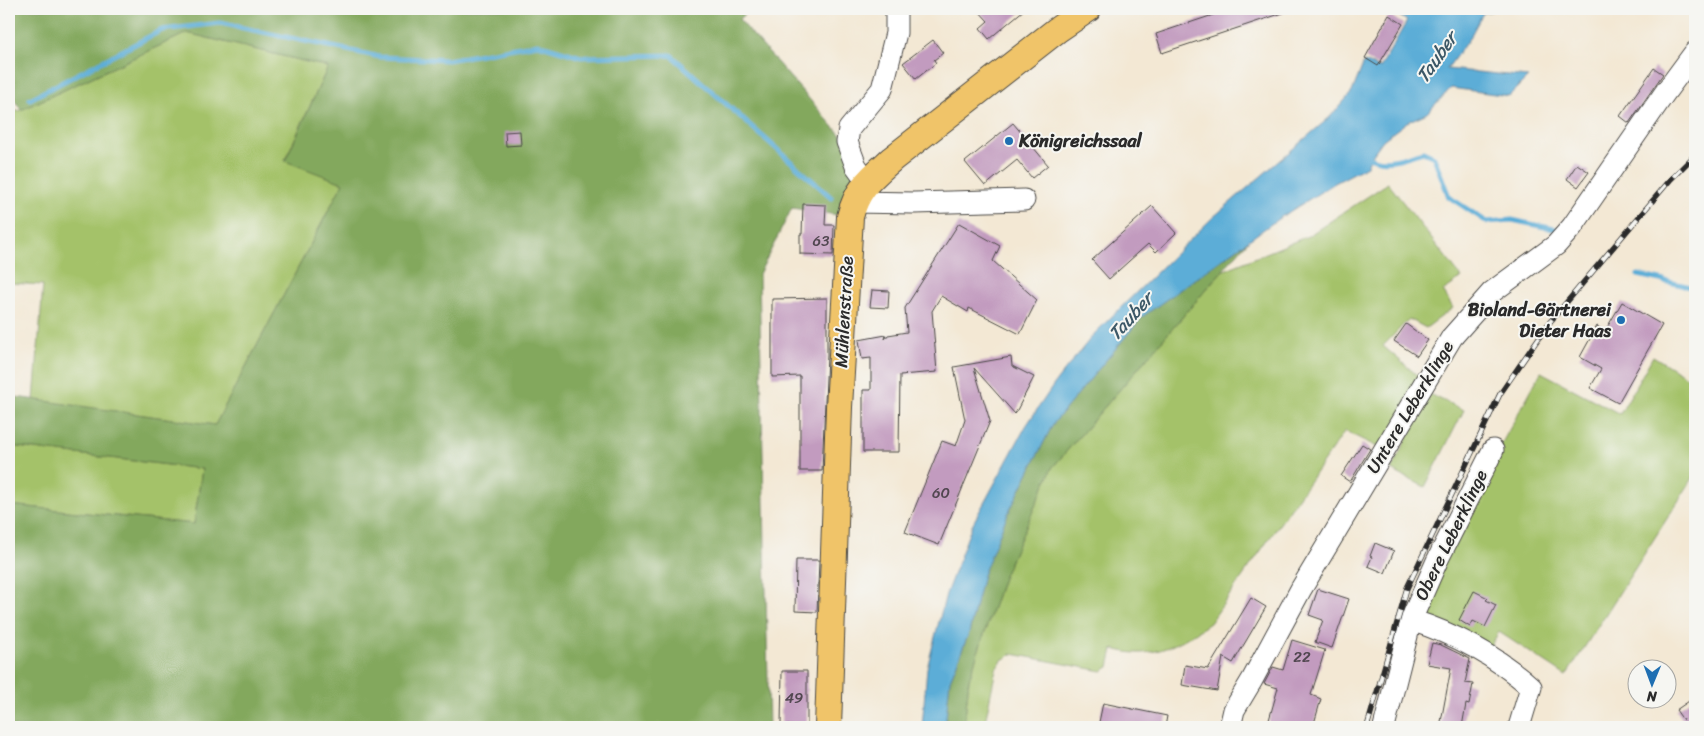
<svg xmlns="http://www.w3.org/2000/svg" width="1704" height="736" viewBox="0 0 1704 736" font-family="Sriracha,sans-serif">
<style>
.green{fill:#a4c269;stroke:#68764a}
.forest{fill:#83a85d;stroke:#576a44}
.water{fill:#5cadd7;stroke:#446c81}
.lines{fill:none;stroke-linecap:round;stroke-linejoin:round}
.stream{stroke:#5cadd7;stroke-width:5}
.building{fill:#c29bbf}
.minor-casing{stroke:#494744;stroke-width:23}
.major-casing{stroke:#494744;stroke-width:28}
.minor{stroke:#fff;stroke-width:21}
.major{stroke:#f0c469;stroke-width:26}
.rail-casing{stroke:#2b2b2b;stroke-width:5.5}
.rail{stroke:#f6f6f2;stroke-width:4;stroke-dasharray:11;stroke-linecap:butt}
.poi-dot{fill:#1f6fb2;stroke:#f6f6f2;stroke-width:2}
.labels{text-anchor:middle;stroke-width:4;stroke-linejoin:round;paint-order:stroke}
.number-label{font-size:15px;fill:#514750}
.poi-label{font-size:18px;font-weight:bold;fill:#2b2b2b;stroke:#f6f6f2;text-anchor:start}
.street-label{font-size:18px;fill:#2b2b2b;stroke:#f6f6f2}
.water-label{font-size:19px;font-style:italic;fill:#3c5867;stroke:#f6f6f2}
</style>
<rect width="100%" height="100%" fill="#f6f6f2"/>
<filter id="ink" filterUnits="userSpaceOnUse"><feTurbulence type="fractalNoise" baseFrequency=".02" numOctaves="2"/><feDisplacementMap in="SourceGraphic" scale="10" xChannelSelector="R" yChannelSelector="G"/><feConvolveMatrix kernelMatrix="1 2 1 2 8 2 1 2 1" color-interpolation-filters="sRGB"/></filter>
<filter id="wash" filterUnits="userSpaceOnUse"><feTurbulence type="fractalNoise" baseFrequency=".0096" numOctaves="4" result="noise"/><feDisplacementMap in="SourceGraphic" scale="20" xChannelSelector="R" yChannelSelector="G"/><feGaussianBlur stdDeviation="1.12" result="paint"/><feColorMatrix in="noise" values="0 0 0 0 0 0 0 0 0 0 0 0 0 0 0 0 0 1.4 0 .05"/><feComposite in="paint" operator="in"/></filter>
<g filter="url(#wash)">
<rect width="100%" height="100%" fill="#f3e8d4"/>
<path class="green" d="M 187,33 L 328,67 L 285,160 L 343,183 L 215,425 L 34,400 L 43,285 L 9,283 L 9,100 L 16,111 L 21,110 Z
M 1388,183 L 1462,278 L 1443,291 L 1453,308 L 1426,328 L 1409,319 L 1383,346 L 1424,381 L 1383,450 L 1345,431 L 1210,623 C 1188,638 1164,654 1137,653 C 1129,653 1121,651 1113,649 L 1109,667 L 1102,671 L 1012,654 L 1002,660 L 996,669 L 984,727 L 964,727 L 969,679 L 1003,578 L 1052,468 L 1222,271 L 1308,236 Z
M 1653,356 L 1695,382 L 1695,475 L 1566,676 L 1499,632 L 1486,653 L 1411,620 L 1437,561 L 1541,372 L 1620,414 Z
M 1429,394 L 1464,410 L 1425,487 L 1391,470 Z
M 9,446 L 202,469 L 194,524 L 9,505 Z"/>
<path class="forest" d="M 9,9 L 750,9 L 739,19 L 847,142 L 856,166 L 850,217 L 792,208 L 759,274 L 769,727 L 9,727 L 9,505 L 194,524 L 202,469 L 9,446 L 9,396 L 215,425 L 343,183 L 285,161 L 328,67 L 187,33 L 21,110 L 9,92 Z
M 1248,241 L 1052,468 L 1003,578 L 969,679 L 964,727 L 945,727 L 950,680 L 969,633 L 983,575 L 1006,518 L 1053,424 L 1142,317 Z"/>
<path class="water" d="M 1393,9 L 1499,9 L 1483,13 L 1470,37 L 1447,69 L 1528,77 L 1509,96 L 1451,88 L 1427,113 L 1407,122 L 1383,140 L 1370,158 L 1367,166 L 1335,183 L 1278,219 L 1142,317 L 1053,424 L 1006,518 L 983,575 L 969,633 L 950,680 L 945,727 L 922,727 L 927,668 L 946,594 L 972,525 L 1026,426 L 1057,380 L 1094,334 L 1211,219 L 1330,117 L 1352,92 L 1364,62 L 1380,68 L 1407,21 L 1392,11 Z"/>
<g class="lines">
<path class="stream" d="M 30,99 L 162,30 L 220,23 L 380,57 L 448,60 L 538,44 L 581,57 L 671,55 L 832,198
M 1366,155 C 1384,167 1404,157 1423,152 L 1434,157 L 1449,197 L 1487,222 L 1512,220 L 1559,230
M 1638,275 L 1695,288"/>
</g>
<g id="blocks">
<path class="building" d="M 977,9 L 1025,9 L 989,39 L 980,28 L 988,21 Z
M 1231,9 L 1289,9 L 1289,11 L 1162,53 L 1156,34 Z
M 1389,15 L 1403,24 L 1378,66 L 1365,58 Z
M 933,40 L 943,53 L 934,60 L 936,63 L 916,79 L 903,63 Z
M 1654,68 L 1663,74 L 1629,123 L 1620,116 Z
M 1013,123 L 1048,165 L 1032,178 L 1017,160 L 985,186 L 965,162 Z
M 520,131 L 521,145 L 506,146 L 505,132 Z
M 1577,164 L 1589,172 L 1578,187 L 1567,179 Z
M 803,204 L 826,205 L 825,225 L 834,225 L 833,255 L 800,254 L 800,234 L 802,234 Z
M 1152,206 L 1176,233 L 1156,252 L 1148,244 L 1109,279 L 1092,260 Z
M 959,223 L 1000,246 L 993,261 L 1037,300 L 1020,334 L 969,308 L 968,312 L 941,296 L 932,311 L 937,372 L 900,375 L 899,452 L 863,452 L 863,390 L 871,390 L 871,358 L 862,359 L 859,340 L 886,335 L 885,339 L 888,335 L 907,332 L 905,308 Z
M 872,290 L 889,291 L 888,308 L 870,307 Z
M 827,298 L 827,355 L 822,471 L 800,471 L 800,376 L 772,377 L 772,299 Z
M 1622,302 L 1662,325 L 1618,403 L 1590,388 L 1601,369 L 1580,357 L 1597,326 L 1605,331 Z
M 1406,324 L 1428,340 L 1417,356 L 1394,341 Z
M 1011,357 L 1012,366 L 1034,377 L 1015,414 L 974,368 L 990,421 L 939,545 L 905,532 L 942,441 L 956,446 L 965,420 L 954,367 Z
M 1362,444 L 1370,449 L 1350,482 L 1341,476 Z
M 1375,543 L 1394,551 L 1385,573 L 1368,566 L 1372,557 L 1370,556 Z
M 796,560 L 819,560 L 817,612 L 795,611 Z
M 1318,589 L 1349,599 L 1332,648 L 1315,642 L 1323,620 L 1309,615 Z
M 1474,591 L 1488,598 L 1486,600 L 1496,605 L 1485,627 L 1473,621 L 1470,627 L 1459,620 Z
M 1251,598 L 1266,607 L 1233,663 L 1223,657 L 1217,691 L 1182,685 L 1185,665 L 1208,669 Z
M 1292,640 L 1325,650 L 1311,695 L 1321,699 L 1313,727 L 1267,727 L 1278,688 L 1264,684 L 1273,667 L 1283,670 Z
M 1432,643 L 1441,645 L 1470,659 L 1465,683 L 1473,684 L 1469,705 L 1466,704 L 1462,727 L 1440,727 L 1451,668 L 1427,664 Z
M 782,671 L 807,671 L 807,726 L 781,725 Z
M 1695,697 L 1695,727 L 1688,727 L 1676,710 Z
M 1103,703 L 1167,716 L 1165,727 L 1098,727 Z"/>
</g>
</g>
<g filter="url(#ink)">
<use href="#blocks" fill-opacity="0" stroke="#494744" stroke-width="1"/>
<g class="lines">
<g class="minor-casing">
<path id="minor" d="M 867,181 L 856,166 L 847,142 L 849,129 L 882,89 L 896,33 L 896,9
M 853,202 L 914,203 L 1024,200
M 1411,620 C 1455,634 1496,656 1531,687 L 1519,727
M 1230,727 L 1234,710 L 1252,680 L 1301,589 L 1452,337 L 1492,292 L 1556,245 L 1572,227 L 1664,94 L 1695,52
M 1384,727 L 1411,620 L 1437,561 L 1493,450"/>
</g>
<g class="major-casing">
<path id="major" d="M 828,727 L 839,407 L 850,217 C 857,188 871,178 892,159 L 1057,30 L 1088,9"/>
</g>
<use href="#minor" class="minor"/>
<use href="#major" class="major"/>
<g class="rail-casing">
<path id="rail" d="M 1367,727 L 1407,588 L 1500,394 L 1549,323 L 1671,179 L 1695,155"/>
</g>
<use href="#rail" class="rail"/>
</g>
</g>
<g class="poi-dot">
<circle cx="1009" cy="141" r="5"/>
<circle cx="1621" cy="320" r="5"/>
</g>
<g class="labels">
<g class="number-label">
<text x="821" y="246">63</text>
<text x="941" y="498">60</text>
<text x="1302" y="662">22</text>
<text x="794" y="703">49</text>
</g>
<g class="poi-label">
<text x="1019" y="147">Königreichssaal</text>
<text x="1611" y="316" text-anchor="end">Bioland-Gärtnerei<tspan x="1611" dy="21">Dieter Haas</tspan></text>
</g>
<g class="street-label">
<text transform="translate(844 312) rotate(-87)" y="6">Mühlenstraße</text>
<text transform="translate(1410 407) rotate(-59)" y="6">Untere Leberklinge</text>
<text transform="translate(1451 535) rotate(-64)" y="6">Obere Leberklinge</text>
</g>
<g class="water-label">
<text transform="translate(1436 57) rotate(-55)" y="7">Tauber</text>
<text transform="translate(1130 316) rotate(-48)" y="7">Tauber</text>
</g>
</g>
<rect width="1704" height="736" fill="none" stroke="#f6f6f2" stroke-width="30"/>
<g transform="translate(1652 684) rotate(181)"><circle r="24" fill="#f6f6f2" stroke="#a5a5a2"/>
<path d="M0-4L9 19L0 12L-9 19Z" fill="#1f6fb2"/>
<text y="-8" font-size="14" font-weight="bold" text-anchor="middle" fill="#2b2b2b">N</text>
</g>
</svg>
